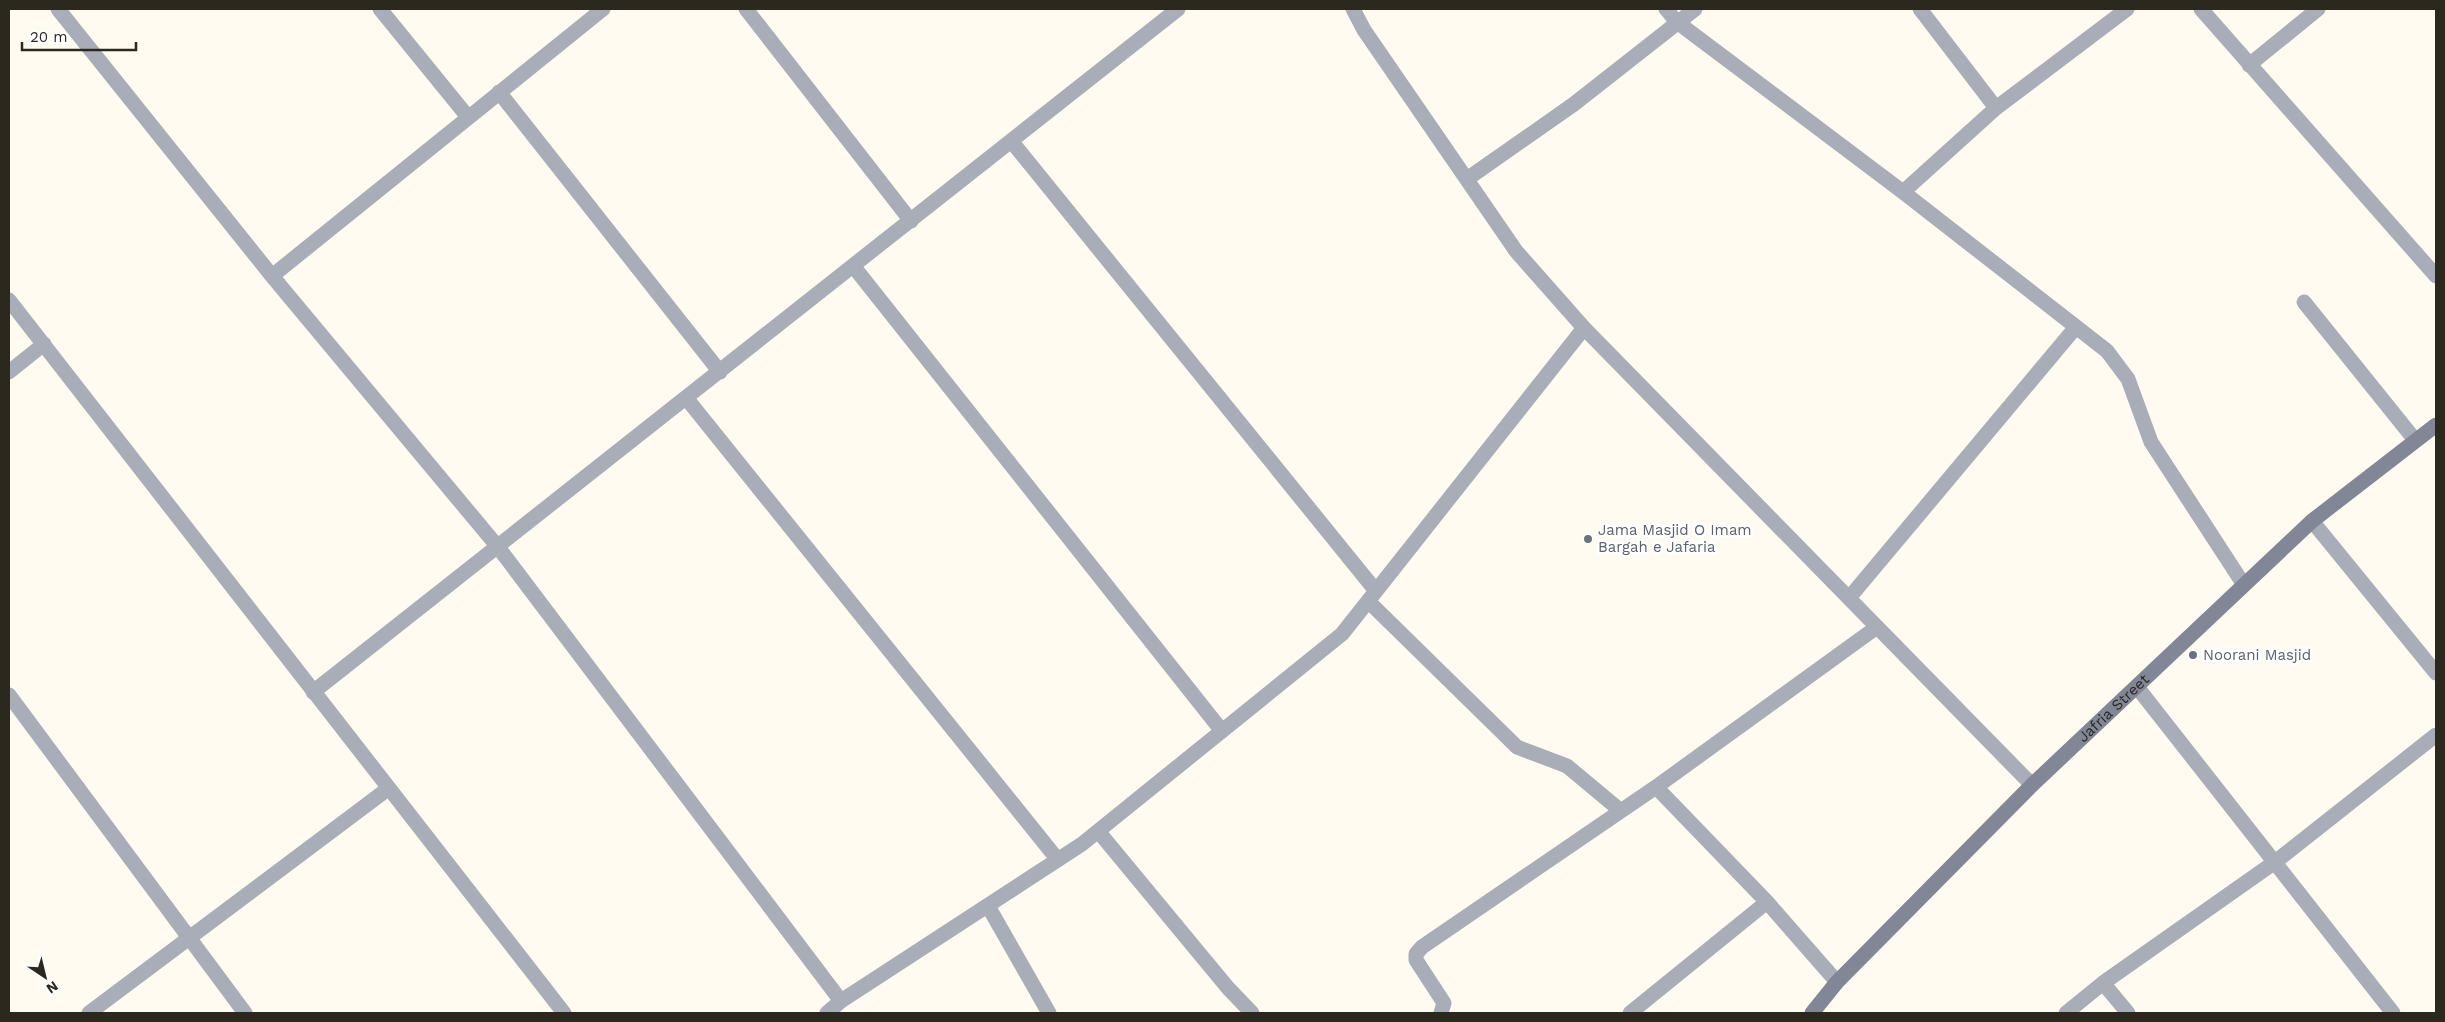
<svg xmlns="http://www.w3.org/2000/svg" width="2445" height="1022" viewBox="0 0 2445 1022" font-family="'Work Sans',sans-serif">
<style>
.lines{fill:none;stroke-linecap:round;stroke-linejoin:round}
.street{stroke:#a9adb8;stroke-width:15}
.secondary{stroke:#828797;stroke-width:15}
.worship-dot{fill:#6b7280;stroke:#fff;stroke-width:2}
.labels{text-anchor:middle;stroke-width:5;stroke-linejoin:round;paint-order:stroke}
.worship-label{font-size:15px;fill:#5b616d;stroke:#fff;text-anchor:start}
.street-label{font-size:15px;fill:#2b281e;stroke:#fff}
</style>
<rect width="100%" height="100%" fill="#fffbf0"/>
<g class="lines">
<path class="street" d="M 58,9 L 272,276 L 498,547 L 841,1001
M 380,9 L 468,117
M 746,9 L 911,221
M 1353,9 L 1364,30 L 1516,251 L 1584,328 L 2032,785
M 1666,9 L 1677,22 L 1903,192 L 2107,351 L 2128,379 L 2151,442 L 2244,585
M 1920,9 L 1996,108
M 2201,9 L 2436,276
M 2249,65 L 2318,9
M 499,92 L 720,372
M 1012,142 L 1376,591
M 1467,179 L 1574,104 L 1695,9
M 1903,192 L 1996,108 L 2127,9
M 854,267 L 1222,731
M 272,276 L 603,9
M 9,300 L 564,1013
M 2304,302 L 2415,440
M 9,372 L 44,344
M 687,399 L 1058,860
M 2312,521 L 2436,673
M 1849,598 L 2076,327
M 1368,601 L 1517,747 L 1567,766 L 1621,811
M 2137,687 L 2393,1013
M 313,692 L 1178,9
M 9,695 L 245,1013
M 1656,787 L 1767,902 L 1837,982
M 1098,831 L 1228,988 L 1252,1013
M 988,906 L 1049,1013
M 2103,983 L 2128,1013
M 89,1013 L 389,788
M 827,1013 L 841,1001 L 1082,844 L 1342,634 L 1584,328
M 1441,1013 L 1444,1003 L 1416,960 L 1416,954 L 1422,947 L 1656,787 L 1877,627
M 1630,1013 L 1767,902
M 2066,1013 L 2103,983 L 2275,862 L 2436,735"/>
<path class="secondary" id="s1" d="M 1812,1013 L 1837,982 L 2032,785 L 2312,521 L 2436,425"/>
</g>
<g class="worship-dot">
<circle cx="1588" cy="539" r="5"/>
<circle cx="2193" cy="655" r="5"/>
</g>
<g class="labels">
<g class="worship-label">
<text x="1598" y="535">Jama Masjid O Imam<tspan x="1598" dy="17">Bargah e Jafaria</tspan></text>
<text x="2203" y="660">Noorani Masjid</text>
</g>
<g class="street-label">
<text dy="5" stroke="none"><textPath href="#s1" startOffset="429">Jafria Street</textPath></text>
</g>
</g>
<rect width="2445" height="1022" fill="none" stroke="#2b281e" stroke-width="20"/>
<g transform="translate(45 977) rotate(145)" stroke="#ffffff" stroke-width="4" paint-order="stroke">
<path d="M0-4L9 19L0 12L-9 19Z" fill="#2b281e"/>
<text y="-8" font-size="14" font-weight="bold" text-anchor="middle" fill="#2b281e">N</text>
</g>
<path d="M22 42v8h114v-8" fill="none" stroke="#2b281e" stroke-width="2.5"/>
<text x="30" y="42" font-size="15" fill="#2b281e" stroke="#ffffff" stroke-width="4" paint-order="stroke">20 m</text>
</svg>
